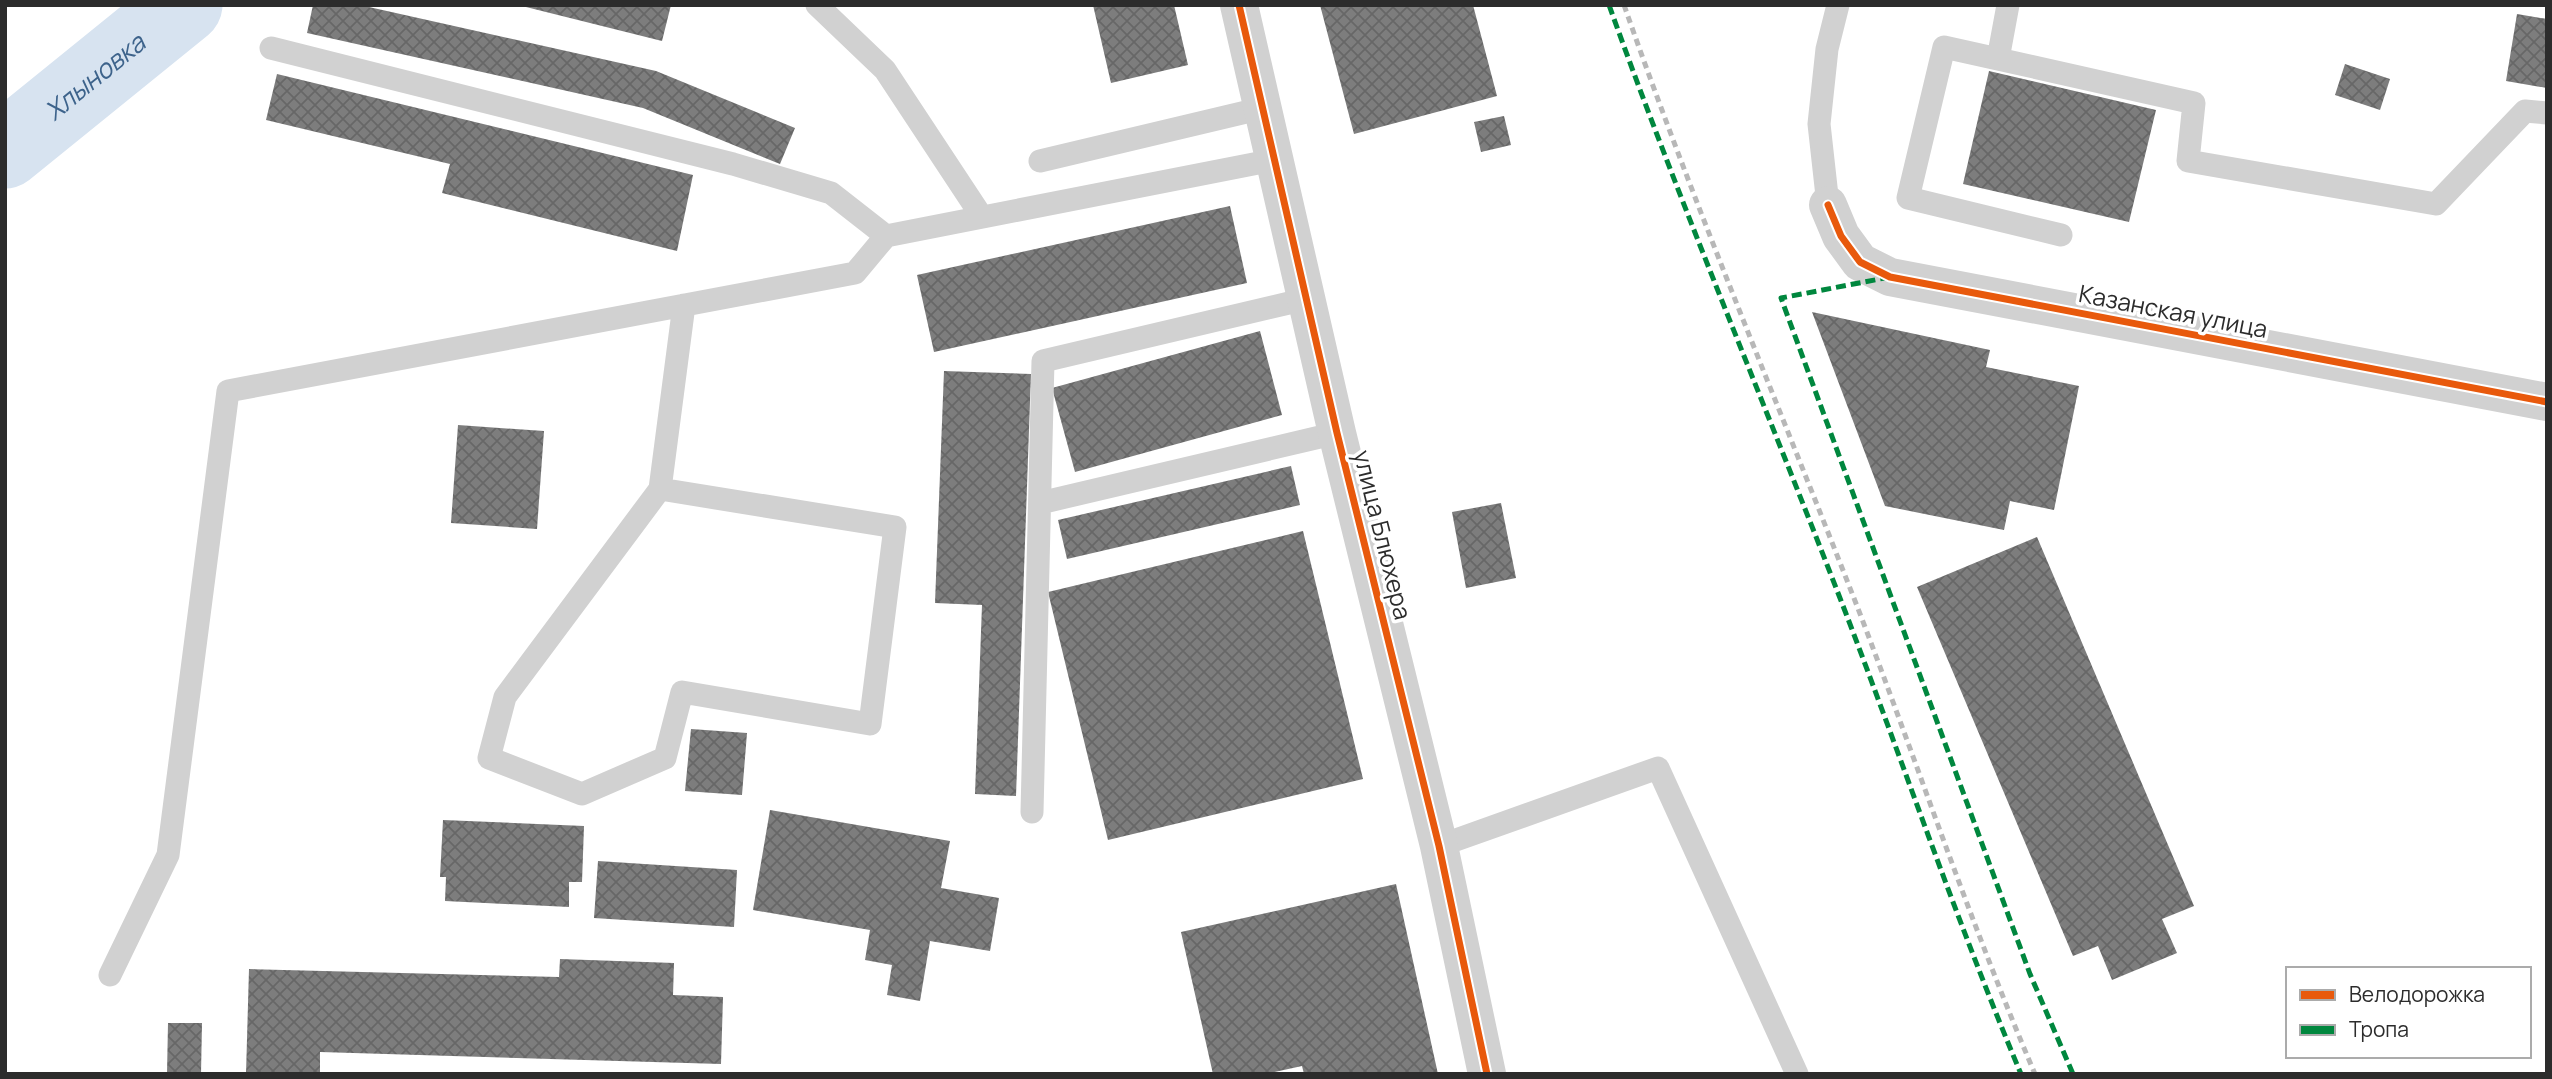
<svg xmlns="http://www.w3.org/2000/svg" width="2552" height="1079" viewBox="0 0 2552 1079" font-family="Manrope,sans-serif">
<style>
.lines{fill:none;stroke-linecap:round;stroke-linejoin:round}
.river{stroke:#d7e3f0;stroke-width:77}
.building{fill:url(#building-cross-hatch)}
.service{stroke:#d1d1d1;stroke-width:23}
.minor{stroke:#d1d1d1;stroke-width:38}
.rail{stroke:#b8b8b8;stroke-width:5;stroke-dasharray:7 5;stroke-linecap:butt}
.quiet{stroke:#00873e;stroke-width:5;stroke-dasharray:10 5;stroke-linecap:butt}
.cycleway-casing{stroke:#fff;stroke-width:11}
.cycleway{stroke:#e8590c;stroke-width:7}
.labels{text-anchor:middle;stroke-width:7;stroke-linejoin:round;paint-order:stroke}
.street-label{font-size:24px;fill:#2c2c2c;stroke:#fff}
.water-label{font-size:26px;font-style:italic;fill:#3d638b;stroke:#fff}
</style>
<defs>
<pattern id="building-cross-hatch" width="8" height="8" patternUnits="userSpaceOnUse" patternTransform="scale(1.75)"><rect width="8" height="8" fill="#7d7d7d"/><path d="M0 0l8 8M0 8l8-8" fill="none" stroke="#676767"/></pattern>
</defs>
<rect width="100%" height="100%" fill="#fff"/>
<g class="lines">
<path class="river" id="s1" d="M 5,150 L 184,5"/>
</g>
<path class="building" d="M 313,5 L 360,5 L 656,71 L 795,128 L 780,164 L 643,108 L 307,33 Z
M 518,5 L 671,5 L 662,41 Z
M 1093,5 L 1174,5 L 1188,65 L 1111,83 Z
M 1320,5 L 1473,5 L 1497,96 L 1354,134 Z
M 2517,14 L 2547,19 L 2547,88 L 2506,81 Z
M 2345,64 L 2390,79 L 2380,110 L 2335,95 Z
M 1989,71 L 2156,110 L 2129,222 L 1963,184 Z
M 277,74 L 693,175 L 677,251 L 442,193 L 450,164 L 266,120 Z
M 1504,116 L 1511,145 L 1481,152 L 1474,122 Z
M 1230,206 L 1247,283 L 934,352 L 917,275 Z
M 1812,312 L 1990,350 L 1986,367 L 2079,386 L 2054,510 L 2010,501 L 2004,530 L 1885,506 Z
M 1260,331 L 1282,415 L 1075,472 L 1052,388 Z
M 944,371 L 1031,374 L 1016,796 L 975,794 L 982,605 L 935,603 Z
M 458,425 L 544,431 L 537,529 L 451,523 Z
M 1291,466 L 1300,505 L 1067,559 L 1058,520 Z
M 1501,503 L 1516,578 L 1466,588 L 1452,512 Z
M 1303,531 L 1363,779 L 1108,840 L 1048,592 Z
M 2037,537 L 2194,906 L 2162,919 L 2177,953 L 2112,980 L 2098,946 L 2073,956 L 1917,587 Z
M 691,729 L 747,733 L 742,795 L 685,791 Z
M 770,810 L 950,841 L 941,888 L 999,898 L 990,951 L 930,941 L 920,1001 L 887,995 L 892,965 L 865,960 L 870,930 L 753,910 Z
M 443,820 L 584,826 L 582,882 L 569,882 L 569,907 L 445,901 L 446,877 L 440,877 Z
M 598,861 L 737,870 L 734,927 L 594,918 Z
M 1396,884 L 1438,1074 L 1304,1074 L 1302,1066 L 1266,1074 L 1213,1074 L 1181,932 Z
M 560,959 L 674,963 L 673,995 L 723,997 L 721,1064 L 320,1052 L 320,1074 L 246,1074 L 249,969 L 559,977 Z
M 168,1023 L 202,1023 L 201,1074 L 167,1074 Z"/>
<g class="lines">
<path class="service" d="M 817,5 L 885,70 L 982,217
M 2008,5 L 1998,59 L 2194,103 L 2188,161 L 2436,204 L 2525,111 L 2547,113
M 271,48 L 733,164 L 831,193 L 886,236 L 1274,160
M 1998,59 L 1944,47 L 1908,198 L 2061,235
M 1040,161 L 1263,108
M 1828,205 L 1819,124 L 1827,49 L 1838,5
M 660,489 L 505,697 L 489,758 L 582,794 L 665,758 L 682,692 L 870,724 L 895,527 L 660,489 L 684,305
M 1040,503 L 1337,433
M 1032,812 L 1043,361 L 1306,299
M 1439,846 L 1658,768 L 1797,1074
M 110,975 L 168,855 L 228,391 L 855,273 L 886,236"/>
<path class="minor" d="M 1239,5 L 1337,433 L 1439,846 L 1487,1074
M 1828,205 L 1841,236 L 1860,262 L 1890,277 L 2547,402"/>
<path class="rail" d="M 1624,5 C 1695,208 1779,406 1857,606 C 1917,762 1969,920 2035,1074"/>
<path class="quiet" d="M 1609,5 C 1682,209 1767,409 1845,611 C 1904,765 1957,922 2021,1074
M 1890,277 L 1781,298 L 2030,974 L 2073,1074"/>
<g class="cycleway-casing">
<path id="cycleway" d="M 1239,5 L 1337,433 L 1439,846 L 1487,1074
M 1828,205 L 1841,236 L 1860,262 L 1890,277 L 2547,402"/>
</g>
<use href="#cycleway" class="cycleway"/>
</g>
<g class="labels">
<g class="street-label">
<text transform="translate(2173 312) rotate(11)" y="8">Казанская улица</text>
<text transform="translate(1382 535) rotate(76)" y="8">улица Блюхера</text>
</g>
<g class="water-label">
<text dy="9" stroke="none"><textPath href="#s1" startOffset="116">Хлыновка</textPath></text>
</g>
</g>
<rect width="2552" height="1079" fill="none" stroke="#2c2c2c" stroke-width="14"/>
<rect x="2286" y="967" width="245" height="91" fill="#ffffff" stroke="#ababab" stroke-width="2"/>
<rect x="2300" y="990" width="35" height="10" fill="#e8590c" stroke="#ababab" stroke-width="2"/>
<text x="2349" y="1002" font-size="21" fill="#2c2c2c">Велодорожка</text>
<rect x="2300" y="1025" width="35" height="10" fill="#00873e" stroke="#ababab" stroke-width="2"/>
<text x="2349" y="1037" font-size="21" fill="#2c2c2c">Тропа</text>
</svg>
